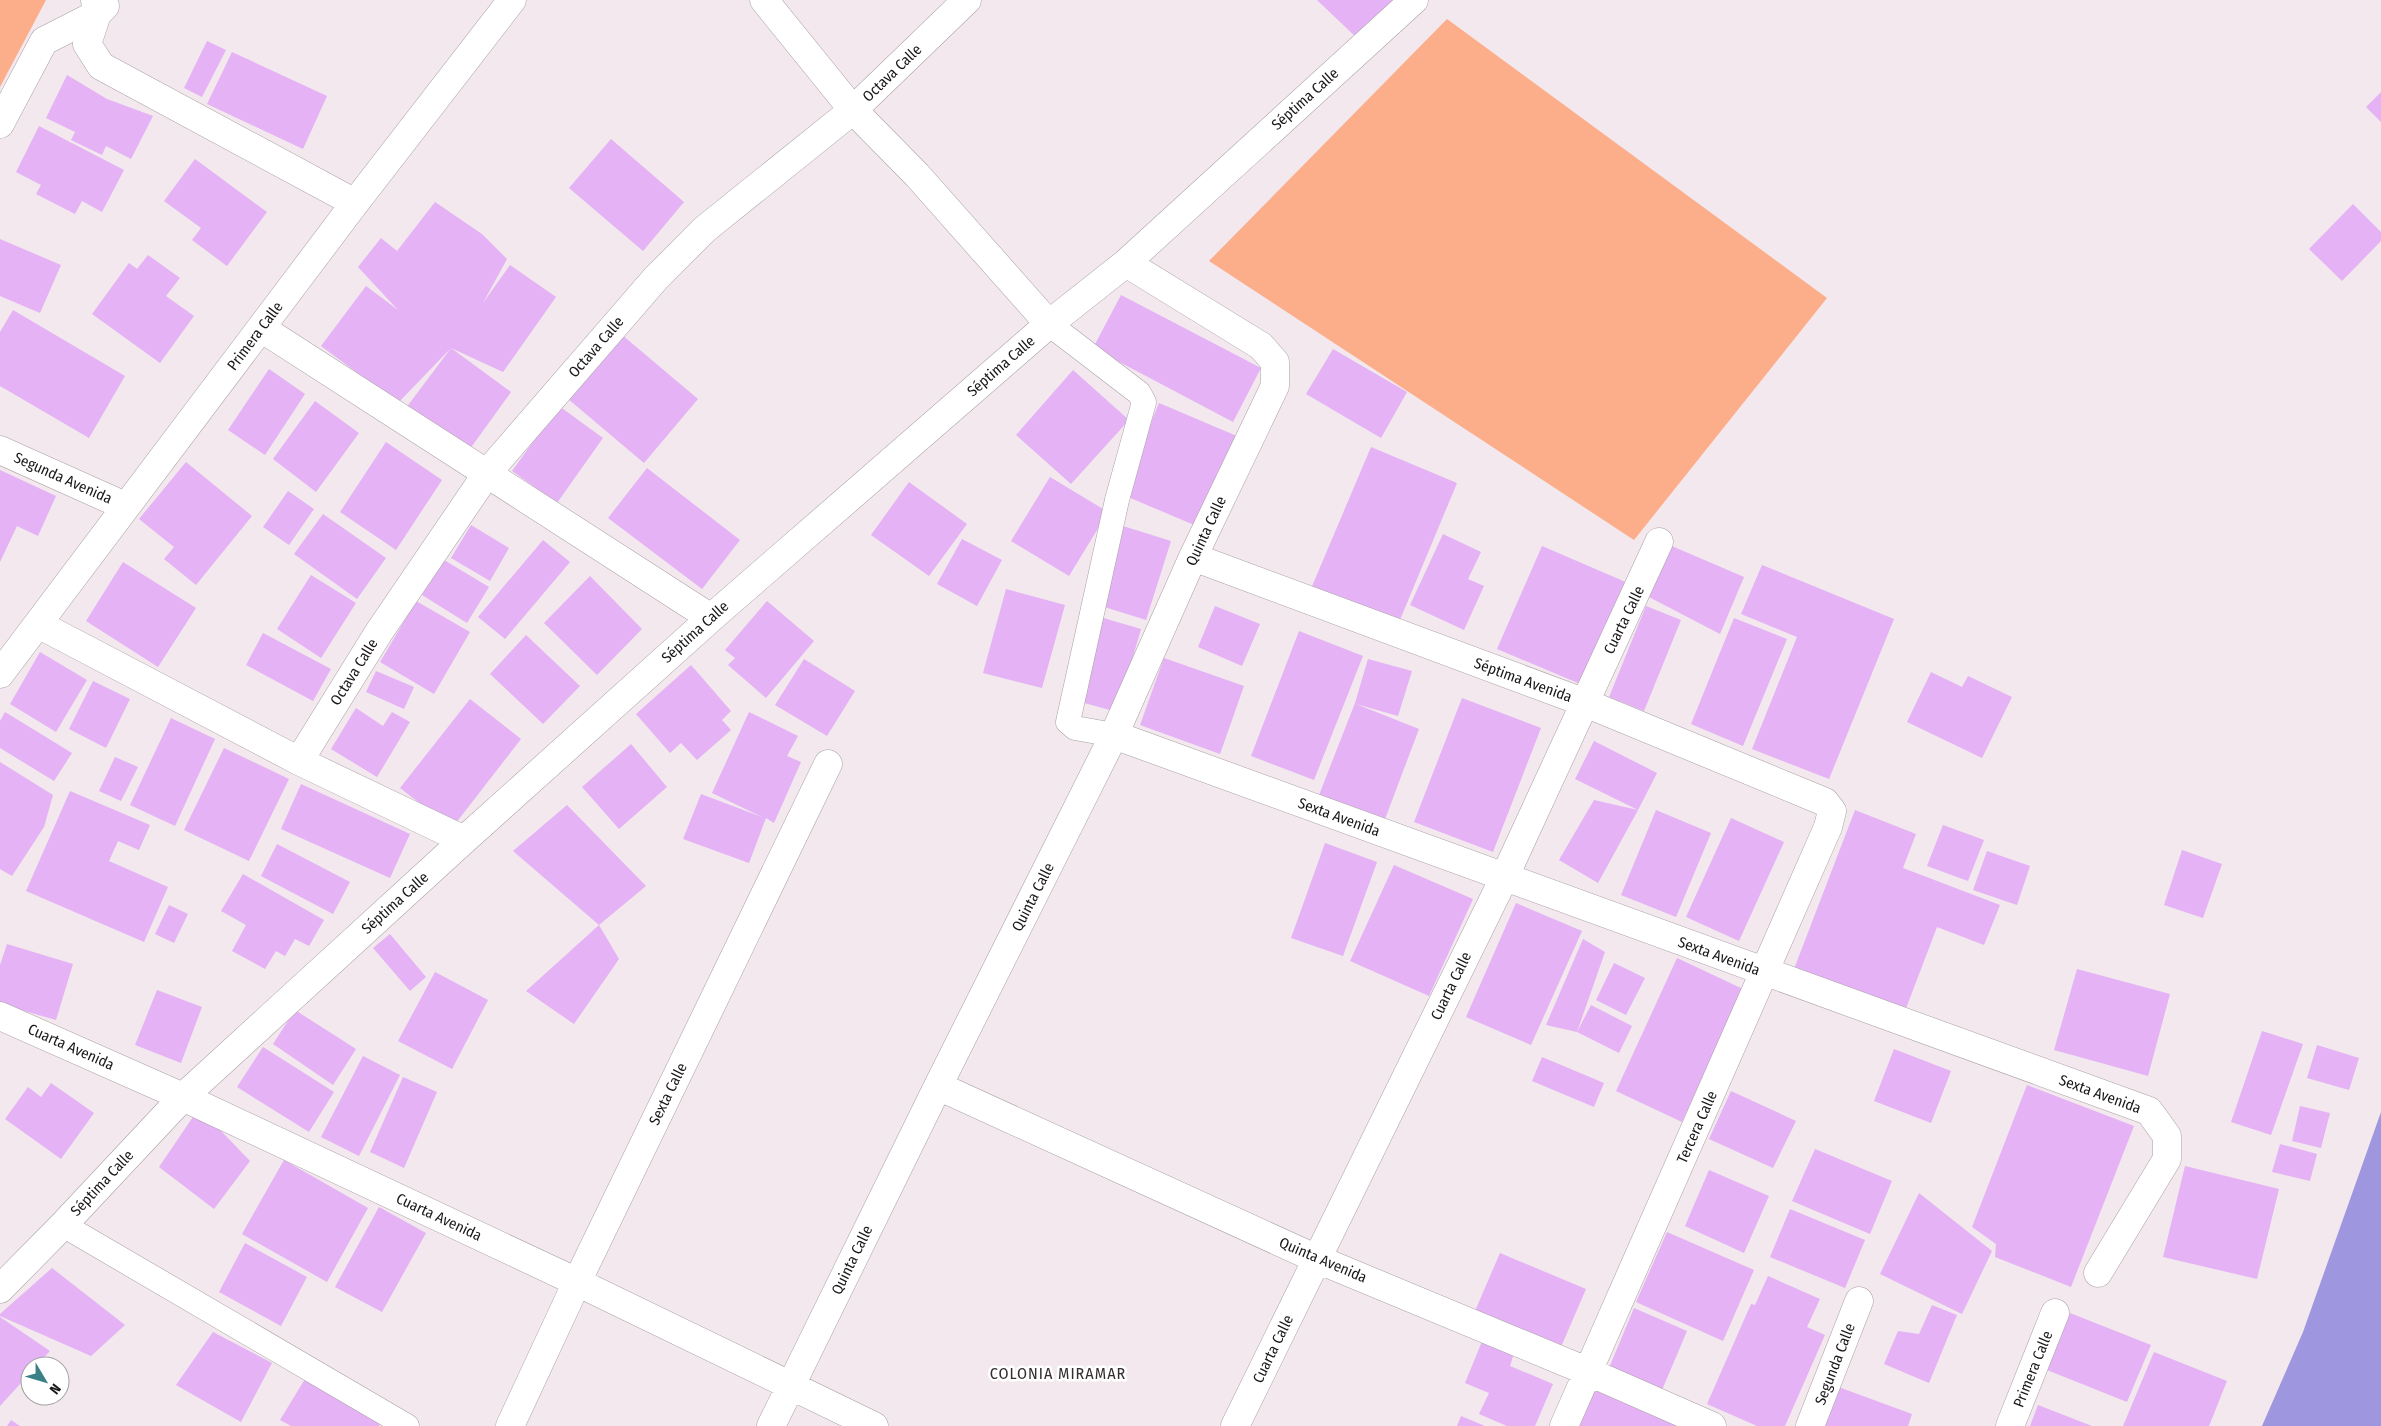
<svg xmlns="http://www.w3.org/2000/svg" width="2381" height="1426" viewBox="0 0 2381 1426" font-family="'Fira Sans Condensed',sans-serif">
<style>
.green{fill:#fcae8b}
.water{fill:#9e97e0}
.building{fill:#e4b2f5}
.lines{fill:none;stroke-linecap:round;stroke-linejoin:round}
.service-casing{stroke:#a9a0a5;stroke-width:25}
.minor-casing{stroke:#a9a0a5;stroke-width:29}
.service{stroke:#fff;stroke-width:24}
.minor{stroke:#fff;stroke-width:28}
.labels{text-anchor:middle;stroke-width:5;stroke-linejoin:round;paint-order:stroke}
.street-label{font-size:15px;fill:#1a1718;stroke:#fff}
.neighbourhood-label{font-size:16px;letter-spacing:1px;fill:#342d30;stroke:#fff}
</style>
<rect width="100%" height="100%" fill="#f2e8ed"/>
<path class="green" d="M 0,0 L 46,0 L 0,87 Z
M 1447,19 L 1827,298 L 1634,540 L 1209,261 Z"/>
<path class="water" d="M 2381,1112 L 2381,1426 L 2262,1426 L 2303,1332 Z"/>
<path class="building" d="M 1317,0 L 1397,0 L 1359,40 Z
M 207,41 L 226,50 L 202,97 L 184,88 Z
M 232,52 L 327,96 L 303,149 L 207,104 Z
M 67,75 L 107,99 L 153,116 L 131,159 L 106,146 L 102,155 L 71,140 L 75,132 L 46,118 Z
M 2381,92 L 2381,122 L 2366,107 Z
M 39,126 L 124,170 L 102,212 L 82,201 L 75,214 L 36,194 L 41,185 L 16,172 Z
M 611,139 L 684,202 L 643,251 L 569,188 Z
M 195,159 L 267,212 L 227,266 L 192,240 L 201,228 L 164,201 Z
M 435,202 L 482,234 L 507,259 L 483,303 L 510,265 L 556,297 L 503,372 L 451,348 L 511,392 L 467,453 L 406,408 L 451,348 L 398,403 L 321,346 L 366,286 L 398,310 L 358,267 L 381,238 L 397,251 Z
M 2353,204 L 2381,232 L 2381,241 L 2342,281 L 2309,249 Z
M 0,239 L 61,265 L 40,313 L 0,296 Z
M 148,255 L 180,278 L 166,296 L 194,316 L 160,363 L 92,314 L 129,263 L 137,269 Z
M 1121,295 L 1261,368 L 1233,422 L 1093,348 Z
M 13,310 L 125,376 L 89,438 L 0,386 L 0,332 Z
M 615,329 L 698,399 L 644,463 L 561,393 Z
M 1333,349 L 1407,392 L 1381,438 L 1306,394 Z
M 269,369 L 305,394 L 265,455 L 228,430 Z
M 1073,370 L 1129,420 L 1071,484 L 1016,435 Z
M 315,401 L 359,433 L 316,492 L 273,459 Z
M 1159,403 L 1244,439 L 1206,530 L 1121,494 Z
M 559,406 L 603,438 L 557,503 L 512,471 Z
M 386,442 L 442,480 L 396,550 L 340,512 Z
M 1371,447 L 1457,483 L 1397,627 L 1310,591 Z
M 186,462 L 252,516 L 196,585 L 164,559 L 174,547 L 139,519 Z
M 647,468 L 740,540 L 702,589 L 608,518 Z
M 0,470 L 56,496 L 38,536 L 17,526 L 0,562 Z
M 1050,477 L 1108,512 L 1069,576 L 1011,541 Z
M 909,482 L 967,524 L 929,576 L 871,535 Z
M 288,491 L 314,509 L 289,545 L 263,527 Z
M 323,514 L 386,558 L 357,599 L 294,554 Z
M 471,525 L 509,548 L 490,581 L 451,558 Z
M 1123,526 L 1171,541 L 1146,620 L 1098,605 Z
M 1443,534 L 1481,552 L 1468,579 L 1484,586 L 1464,630 L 1410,605 Z
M 962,539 L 1002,560 L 977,606 L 937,584 Z
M 543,540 L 570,562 L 505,639 L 478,617 Z
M 1667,544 L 1744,577 L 1720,634 L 1647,596 Z
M 1542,546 L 1628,583 L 1585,686 L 1497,649 Z
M 444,560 L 489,587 L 467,623 L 422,595 Z
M 123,562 L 196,608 L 158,667 L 86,621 Z
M 1762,565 L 1894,619 L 1829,779 L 1752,749 L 1797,637 L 1741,614 Z
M 311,575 L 356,603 L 321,658 L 277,629 Z
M 590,576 L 642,629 L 597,675 L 544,623 Z
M 1006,589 L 1065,605 L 1042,688 L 983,673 Z
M 416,601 L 470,632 L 434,694 L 380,662 Z
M 767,601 L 814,641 L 766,698 L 728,665 L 735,658 L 725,650 Z
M 1215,606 L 1260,624 L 1242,666 L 1198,647 Z
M 1646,606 L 1681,620 L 1644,711 L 1609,697 Z
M 1100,617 L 1141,629 L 1117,712 L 1077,701 Z
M 1734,618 L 1787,639 L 1743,746 L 1691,724 Z
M 1299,631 L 1363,656 L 1314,780 L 1251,756 Z
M 263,633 L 331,669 L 313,701 L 246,665 Z
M 526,635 L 580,686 L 543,724 L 490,674 Z
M 40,652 L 87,680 L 56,732 L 10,704 Z
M 1164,658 L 1244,686 L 1220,754 L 1140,725 Z
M 804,659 L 855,691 L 827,736 L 775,705 Z
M 1368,659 L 1412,671 L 1398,716 L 1356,704 L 1419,729 L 1385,819 L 1319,795 L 1355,703 Z
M 691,665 L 731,711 L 722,720 L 731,730 L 697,760 L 681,743 L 670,753 L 636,714 Z
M 376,671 L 414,687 L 404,709 L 366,692 Z
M 1931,672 L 1962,687 L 1968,676 L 2012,697 L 1982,758 L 1907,722 Z
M 93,681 L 130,699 L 106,748 L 69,729 Z
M 1462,698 L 1541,728 L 1493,852 L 1414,822 Z
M 470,699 L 521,739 L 452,828 L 400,788 Z
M 356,708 L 383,726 L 392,712 L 410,722 L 377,777 L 331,749 Z
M 5,712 L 72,753 L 54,781 L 0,748 L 0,721 Z
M 749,712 L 798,736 L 787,756 L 801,762 L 774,823 L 766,818 L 749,863 L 683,839 L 701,794 L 762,817 L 712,793 Z
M 171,718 L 215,739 L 175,826 L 130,805 Z
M 1594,741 L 1657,773 L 1638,810 L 1575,779 Z
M 631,744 L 667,787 L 619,829 L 582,787 Z
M 224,748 L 289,779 L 249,861 L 184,830 Z
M 115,757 L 138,767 L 121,801 L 99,791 Z
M 0,762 L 53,795 L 44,827 L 12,876 L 0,869 Z
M 301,784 L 410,834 L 390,878 L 281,829 Z
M 70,791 L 150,825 L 139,850 L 118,841 L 109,861 L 168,887 L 144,942 L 26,891 Z
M 1594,800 L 1638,810 L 1598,883 L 1559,860 Z
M 567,805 L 646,886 L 599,925 L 513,851 Z
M 1656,810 L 1711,833 L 1676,917 L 1621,895 Z
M 1855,810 L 1916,834 L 1903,868 L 2000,905 L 1984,945 L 1937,927 L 1905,1011 L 1794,969 Z
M 1731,818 L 1784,842 L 1739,941 L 1686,917 Z
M 1943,825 L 1984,840 L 1968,881 L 1927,866 Z
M 1325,843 L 1377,862 L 1343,956 L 1291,938 Z
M 277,844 L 350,882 L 333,914 L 261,876 Z
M 2182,850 L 2222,864 L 2203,918 L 2164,905 Z
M 1987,851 L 2030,866 L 2017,905 L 1973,890 Z
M 1394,865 L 1473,899 L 1429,996 L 1350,961 Z
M 243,874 L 324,920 L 309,946 L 295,939 L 285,956 L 276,951 L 265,969 L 232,951 L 246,925 L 221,911 Z
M 1516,903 L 1582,931 L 1531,1045 L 1466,1017 Z
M 169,905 L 188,914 L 174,943 L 155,934 Z
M 599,925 L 619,959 L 574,1024 L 526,991 Z
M 390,934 L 426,977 L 410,991 L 373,948 Z
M 1583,939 L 1605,952 L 1577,1032 L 1546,1025 Z
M 7,944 L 73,964 L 56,1020 L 0,1004 L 0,965 Z
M 1677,958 L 1743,989 L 1682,1122 L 1616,1091 Z
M 1614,963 L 1645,978 L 1626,1015 L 1596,1000 Z
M 2077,969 L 2170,994 L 2148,1076 L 2054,1050 Z
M 435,972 L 488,1000 L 452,1069 L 398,1041 Z
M 157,990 L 202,1007 L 181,1063 L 135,1045 Z
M 1591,1005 L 1632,1026 L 1619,1053 L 1577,1032 Z
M 295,1010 L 356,1049 L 333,1085 L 273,1044 Z
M 2262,1031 L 2303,1044 L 2271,1135 L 2231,1122 Z
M 2317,1045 L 2359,1058 L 2349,1090 L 2307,1078 Z
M 263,1047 L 334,1092 L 309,1132 L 237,1087 Z
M 1894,1049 L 1951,1071 L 1931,1123 L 1874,1101 Z
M 363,1056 L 400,1075 L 359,1156 L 321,1137 Z
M 1542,1057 L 1604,1083 L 1594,1107 L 1532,1081 Z
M 403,1077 L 437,1092 L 404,1168 L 370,1152 Z
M 51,1083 L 94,1113 L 61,1159 L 5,1119 L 28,1087 L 41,1097 Z
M 2027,1085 L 2134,1126 L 2071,1287 L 1995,1257 L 1996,1244 L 1972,1227 Z
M 1731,1091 L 1796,1121 L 1773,1168 L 1709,1139 Z
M 2300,1106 L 2330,1113 L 2321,1148 L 2292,1141 Z
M 199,1108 L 250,1161 L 214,1209 L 159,1167 Z
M 2280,1144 L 2317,1154 L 2310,1181 L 2272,1172 Z
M 1815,1149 L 1892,1181 L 1870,1234 L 1792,1201 Z
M 284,1160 L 368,1208 L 327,1282 L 242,1234 Z
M 2185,1166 L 2279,1189 L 2257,1279 L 2163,1257 Z
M 1709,1170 L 1769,1196 L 1744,1253 L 1685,1226 Z
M 1919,1193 L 1992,1251 L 1962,1314 L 1880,1274 Z
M 379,1207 L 426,1233 L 382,1312 L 335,1287 Z
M 1790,1209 L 1865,1240 L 1845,1288 L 1770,1257 Z
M 1667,1232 L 1754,1270 L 1723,1341 L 1636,1302 Z
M 245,1243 L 307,1277 L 281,1326 L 219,1292 Z
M 1500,1253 L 1586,1289 L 1561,1347 L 1475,1311 Z
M 52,1268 L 125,1325 L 91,1356 L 0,1316 L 0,1314 Z
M 1768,1276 L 1820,1299 L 1807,1327 L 1825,1335 L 1785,1426 L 1757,1426 L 1707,1404 L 1751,1304 L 1755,1305 Z
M 1932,1305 L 1957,1315 L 1929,1383 L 1884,1364 L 1898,1331 L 1919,1334 Z
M 1634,1308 L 1687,1331 L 1662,1390 L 1609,1368 Z
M 2070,1313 L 2151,1345 L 2127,1402 L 2047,1370 Z
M 0,1317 L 50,1351 L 36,1366 L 30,1366 L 30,1373 L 0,1406 Z
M 213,1332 L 272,1363 L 241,1422 L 176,1385 Z
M 1483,1339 L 1514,1353 L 1510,1366 L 1553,1384 L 1535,1426 L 1507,1426 L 1479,1414 L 1489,1393 L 1465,1383 Z
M 2154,1352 L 2227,1381 L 2209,1426 L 2123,1426 Z
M 308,1374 L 383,1416 L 379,1426 L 291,1426 L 280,1420 Z
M 1833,1385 L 1912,1414 L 1908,1426 L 1818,1426 Z
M 1595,1390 L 1677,1426 L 1579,1426 Z
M 2038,1405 L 2092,1426 L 2030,1426 Z
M 1461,1416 L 1485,1426 L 1457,1426 Z
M 11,1420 L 20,1426 L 7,1426 Z"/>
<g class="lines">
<g class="service-casing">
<path id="service" d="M 1049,324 L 1139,393 L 1144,402 L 1117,500 L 1068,722 L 1075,728 L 1114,735
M 63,1225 L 407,1426"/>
</g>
<g class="minor-casing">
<path id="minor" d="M 95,0 L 97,14 L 87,44 L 101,66 L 355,203
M 764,0 L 853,110 L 917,175 L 1049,324
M 0,124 L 44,41 L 97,14 L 105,6
M 261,328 L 711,618
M 0,450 L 125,506
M 1193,557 L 1583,702 L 1825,802 L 1832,811 L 1828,827 L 1564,1426
M 38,624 L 299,761 L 464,840
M 0,674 L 355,203 L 512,0
M 1114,735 L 2149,1111 L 2167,1136 L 2167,1159 L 2098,1273
M 299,761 L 379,632 L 488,472 L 656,278 L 705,229 L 853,110 L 967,0
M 0,1016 L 183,1097 L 577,1282 L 874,1426
M 938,1086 L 1317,1259 L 1589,1372 L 1712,1426
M 0,1289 L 63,1225 L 183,1097 L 464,840 L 711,618 L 1049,324 L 1126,263 L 1414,0
M 510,1426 L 577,1282 L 828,764
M 771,1426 L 938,1086 L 1114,735 L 1193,557 L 1275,386 L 1275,362 L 1261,346 L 1126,263
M 1235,1426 L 1504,878 L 1659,542
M 1810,1426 L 1859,1301
M 2010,1426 L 2055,1313"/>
</g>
<use href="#service" class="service"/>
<use href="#minor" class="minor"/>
</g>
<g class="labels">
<g class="street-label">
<text transform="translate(892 73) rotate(-44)" y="5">Octava Calle</text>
<text transform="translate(1305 99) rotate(-42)" y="5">Séptima Calle</text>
<text transform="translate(255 336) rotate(-53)" y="5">Primera Calle</text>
<text transform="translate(596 347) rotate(-49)" y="5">Octava Calle</text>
<text transform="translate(1001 366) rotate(-41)" y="5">Séptima Calle</text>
<text transform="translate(63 478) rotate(24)" y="5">Segunda Avenida</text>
<text transform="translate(1206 531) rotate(-65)" y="5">Quinta Calle</text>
<text transform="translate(1624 620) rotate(-64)" y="5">Cuarta Calle</text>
<text transform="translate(695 632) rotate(-42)" y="5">Séptima Calle</text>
<text transform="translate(354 672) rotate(-58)" y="5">Octava Calle</text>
<text transform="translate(1523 680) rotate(20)" y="5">Séptima Avenida</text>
<text transform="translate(1339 817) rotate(20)" y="5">Sexta Avenida</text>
<text transform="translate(1033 897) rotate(-63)" y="5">Quinta Calle</text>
<text transform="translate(395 903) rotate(-42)" y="5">Séptima Calle</text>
<text transform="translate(1719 956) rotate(20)" y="5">Sexta Avenida</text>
<text transform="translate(1451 986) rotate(-64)" y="5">Cuarta Calle</text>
<text transform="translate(71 1047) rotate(24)" y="5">Cuarta Avenida</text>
<text transform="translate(668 1094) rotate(-64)" y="5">Sexta Calle</text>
<text transform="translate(2100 1094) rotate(20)" y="5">Sexta Avenida</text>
<text transform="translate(1697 1127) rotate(-66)" y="5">Tercera Calle</text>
<text transform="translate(102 1183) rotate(-47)" y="5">Séptima Calle</text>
<text transform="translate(439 1217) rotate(25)" y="5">Cuarta Avenida</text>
<text transform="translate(852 1260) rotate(-64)" y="5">Quinta Calle</text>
<text transform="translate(1323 1260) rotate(23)" y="5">Quinta Avenida</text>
<text transform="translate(1273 1349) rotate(-64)" y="5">Cuarta Calle</text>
<text transform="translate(1835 1364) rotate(-69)" y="5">Segunda Calle</text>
<text transform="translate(2033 1369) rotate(-68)" y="5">Primera Calle</text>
</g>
<g class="neighbourhood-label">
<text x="1058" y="1379">COLONIA MIRAMAR</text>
</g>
</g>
<g transform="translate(45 1381) rotate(128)"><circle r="24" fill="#ffffff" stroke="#a3a2a3"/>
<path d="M0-4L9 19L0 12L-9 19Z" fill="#398186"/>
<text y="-8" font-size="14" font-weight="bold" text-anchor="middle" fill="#1a1718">N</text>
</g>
</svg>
